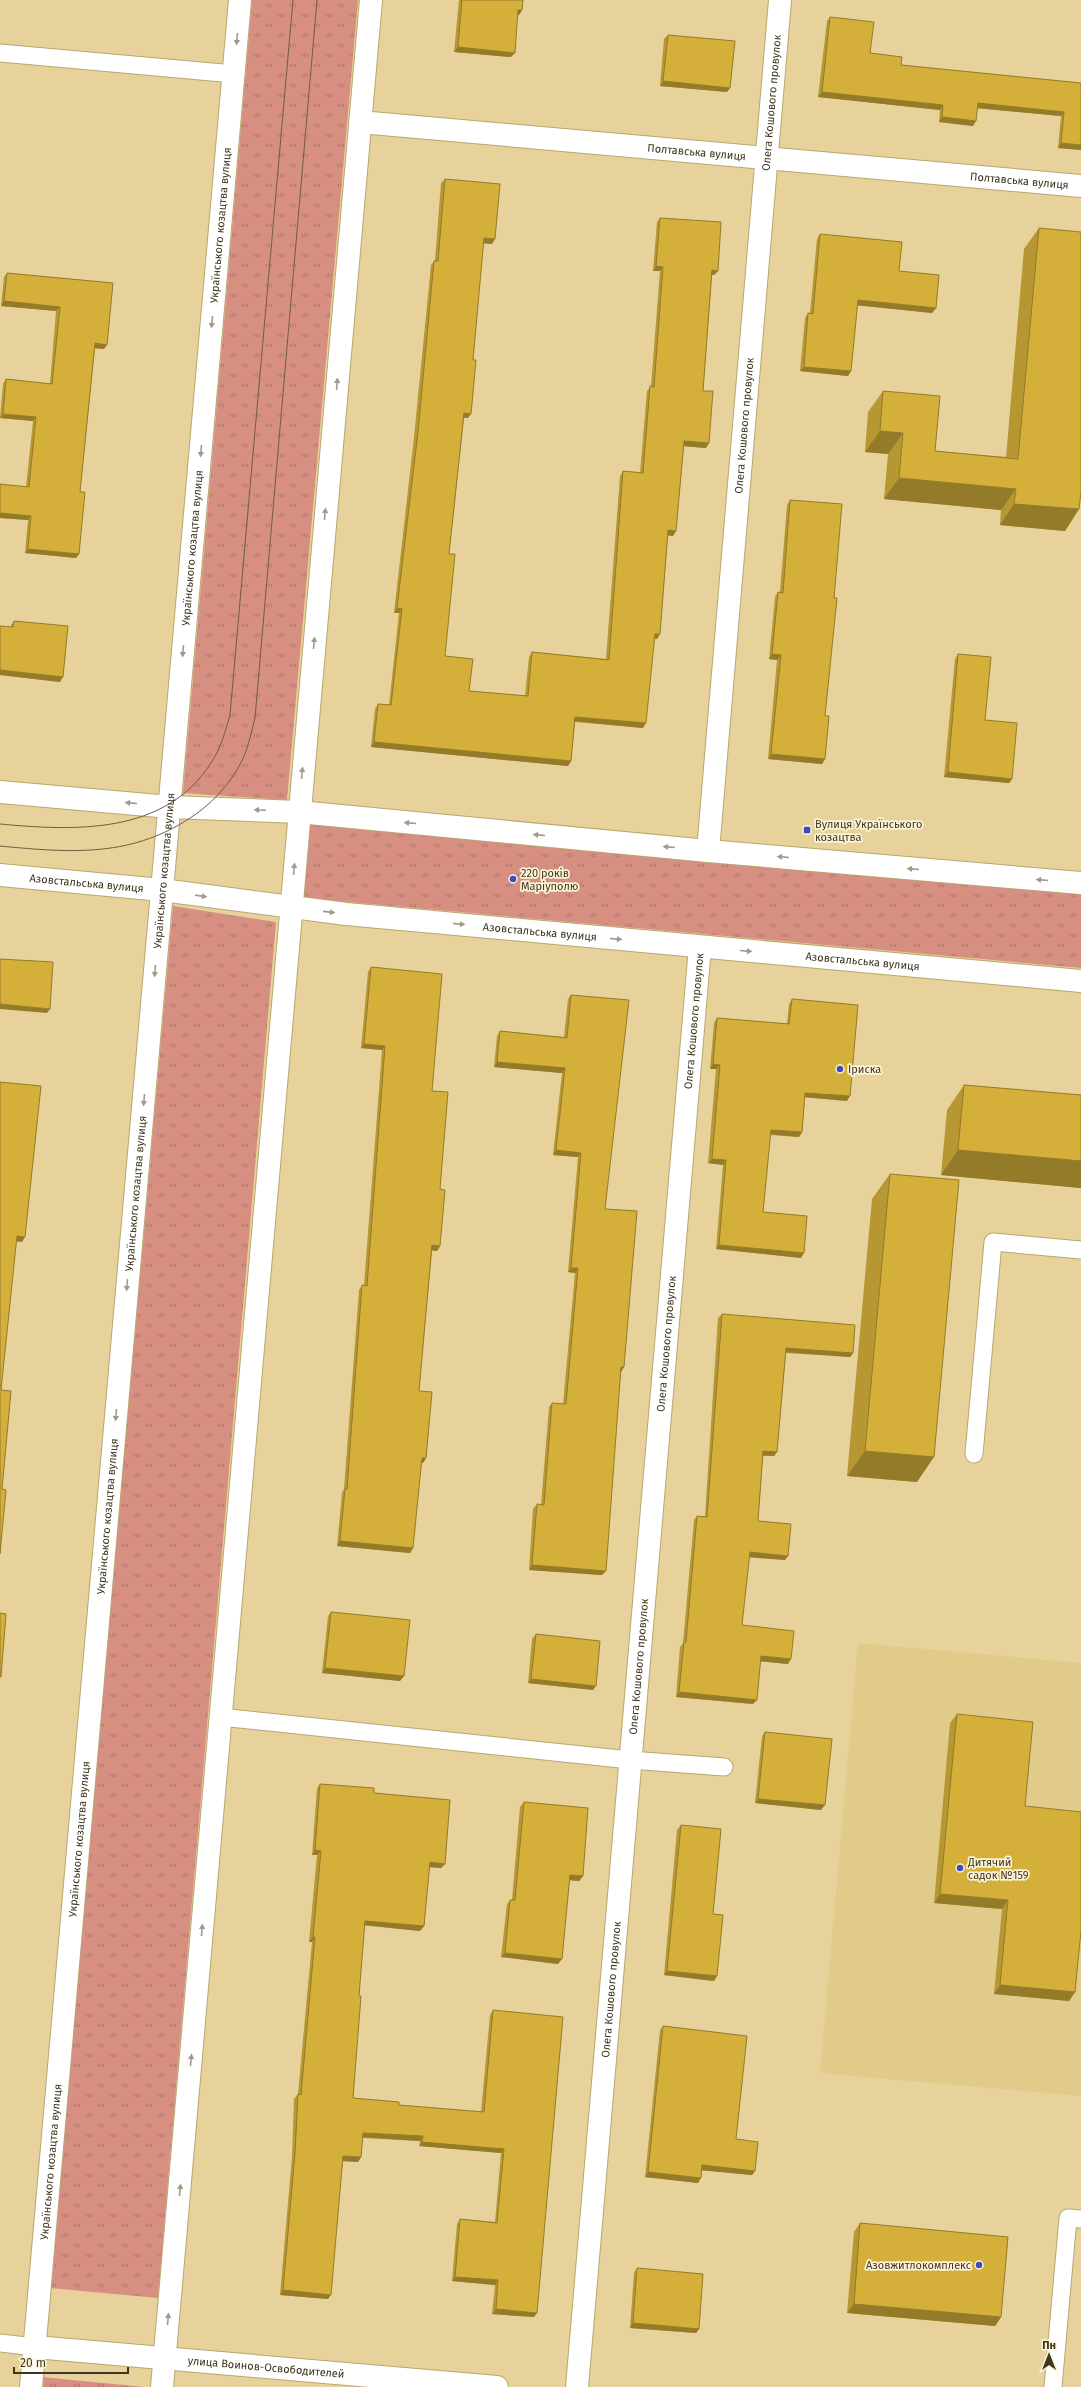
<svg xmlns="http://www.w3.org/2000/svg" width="1081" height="2387" viewBox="0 0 1081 2387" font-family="'Fira Sans',sans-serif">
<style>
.built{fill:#e1cb8b}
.grass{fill:url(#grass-tufts)}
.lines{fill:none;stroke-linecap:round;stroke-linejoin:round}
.lane-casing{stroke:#b9a770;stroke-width:19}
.street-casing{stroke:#b9a770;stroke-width:24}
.secondary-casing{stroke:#b9a770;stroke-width:24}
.lane{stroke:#fff;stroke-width:17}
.street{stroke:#fff;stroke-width:22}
.secondary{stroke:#fff;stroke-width:22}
.tram{stroke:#6b6041;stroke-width:1}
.wall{fill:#b69732}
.shaded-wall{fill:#947b29}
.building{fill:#d4b03a;stroke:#947b29}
.oneway{fill:#9e9a90}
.poi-dot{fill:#3c4cc0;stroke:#fdf4d8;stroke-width:1.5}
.labels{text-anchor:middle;stroke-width:3.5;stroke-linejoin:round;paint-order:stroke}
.street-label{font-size:11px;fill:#3e3620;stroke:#fdf4d8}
.poi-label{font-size:11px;fill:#3e3620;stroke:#fdf4d8;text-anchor:start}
</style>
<defs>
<pattern id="grass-tufts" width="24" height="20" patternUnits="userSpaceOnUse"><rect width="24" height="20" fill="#d78f81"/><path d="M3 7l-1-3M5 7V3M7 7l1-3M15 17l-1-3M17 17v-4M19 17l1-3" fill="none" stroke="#b07669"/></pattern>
</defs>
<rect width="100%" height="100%" fill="#e6d29a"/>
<path class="built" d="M 858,1643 L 1081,1663 L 1081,2096 L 820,2073 Z"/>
<path class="grass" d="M 252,0 L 358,0 L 287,800 L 183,793 Z
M 310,822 L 1081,891 L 1081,968 L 303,898 Z
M 173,906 L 276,922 L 158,2298 L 50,2288 Z
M 42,2377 L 144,2387 L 41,2387 Z"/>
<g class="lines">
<g class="lane-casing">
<path id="lane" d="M 0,53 L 234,74
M 974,1454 L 993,1242 L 1081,1250
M 220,1717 L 630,1760 L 724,1767
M 0,2343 L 35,2347
M 1053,2387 L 1068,2218 L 1081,2219"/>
</g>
<g class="street-casing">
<g id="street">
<path id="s1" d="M 360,122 L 1081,186"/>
<path id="s2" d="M 708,851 L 780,0"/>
<path id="s3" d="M 35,2347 L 497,2387"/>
<path id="s4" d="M 577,2387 L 700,947"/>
</g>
</g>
<g class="secondary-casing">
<g id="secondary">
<path d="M 0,792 L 170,807 L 299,812 L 708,851 L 1081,883"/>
<path id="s5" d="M 0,875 L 162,890 L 346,914 L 1081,981"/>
<path id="s6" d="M 31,2387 L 240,0"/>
<path d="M 162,2387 L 371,0"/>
</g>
</g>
<use href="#lane" class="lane"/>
<use href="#street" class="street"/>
<use href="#secondary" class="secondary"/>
<path class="tram" d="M 0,824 C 75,831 165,835 211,763 C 221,748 225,732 230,715 L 293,0
M 0,846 C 72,853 134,858 196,814 C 217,799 237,776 246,751 C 250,740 252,729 255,718 L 317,0"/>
</g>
<path class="wall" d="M 459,0 L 523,0 L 522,10 L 519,15 L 518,15 L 511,57 L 454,52 Z
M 830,17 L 870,53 L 901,65 L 1081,83 L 1081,150 L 1058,148 L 1061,116 L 977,108 L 973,126 L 939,122 L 940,110 L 818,97 L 827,21 Z
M 668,35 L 730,88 L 727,92 L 660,86 L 664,39 Z
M 445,179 L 492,244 L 483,243 L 468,418 L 464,418 L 449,554 L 445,656 L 469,691 L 525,696 L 529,657 L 532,652 L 606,659 L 620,476 L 623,471 L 640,473 L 647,391 L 651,386 L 660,271 L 653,271 L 657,222 L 660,218 L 718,271 L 714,275 L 712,275 L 703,391 L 709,443 L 706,448 L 684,446 L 676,531 L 673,536 L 668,535 L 660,634 L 657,639 L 654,638 L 643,728 L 575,722 L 571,761 L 568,766 L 371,747 L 375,709 L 378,704 L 389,705 L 399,613 L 394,613 L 414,437 L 431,265 L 434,261 L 435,261 L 441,183 Z
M 1039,228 L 1079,509 L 1065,531 L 1000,525 L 1001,510 L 884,499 L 888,454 L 865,452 L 868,412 L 883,391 L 935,451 L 1006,457 L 1024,249 Z
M 820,234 L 899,271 L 936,308 L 932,313 L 857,305 L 851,371 L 848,376 L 800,371 L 805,318 L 808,313 L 810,313 L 817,239 Z
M 7,273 L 113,283 L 104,349 L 95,348 L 80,492 L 79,554 L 76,558 L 25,553 L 28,520 L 0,518 L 0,484 L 26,487 L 33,421 L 0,418 L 3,384 L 6,379 L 50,384 L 56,311 L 1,306 L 4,277 Z
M 790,500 L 834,598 L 825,716 L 825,759 L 822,764 L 768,759 L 777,660 L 769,659 L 775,597 L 778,592 L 780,592 L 787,505 Z
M 14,621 L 60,682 L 0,675 L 0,626 L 11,627 L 11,625 Z
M 958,654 L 985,720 L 1012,779 L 1009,783 L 944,777 L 955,659 Z
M 371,967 L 432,1091 L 440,1189 L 440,1246 L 437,1251 L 432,1250 L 419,1391 L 426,1458 L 423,1463 L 421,1463 L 413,1548 L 410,1553 L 337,1546 L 342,1493 L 344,1489 L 359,1290 L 362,1285 L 364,1285 L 382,1050 L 361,1048 L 368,972 Z
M 571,995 L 605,1209 L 624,1367 L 621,1372 L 602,1575 L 529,1570 L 533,1509 L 537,1504 L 541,1505 L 549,1407 L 552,1403 L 563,1404 L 575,1273 L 568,1272 L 578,1157 L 553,1155 L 562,1073 L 494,1067 L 497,1036 L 500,1031 L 564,1037 L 568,999 Z
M 792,999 L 847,1101 L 805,1097 L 802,1132 L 799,1137 L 770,1135 L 763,1212 L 801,1258 L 716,1249 L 723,1165 L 708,1163 L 716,1069 L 710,1069 L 714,1023 L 717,1018 L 787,1024 L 789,1004 Z
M 964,1085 L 1081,1095 L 1081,1188 L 941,1175 L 947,1110 Z
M 890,1174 L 917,1482 L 847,1476 L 872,1199 Z
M 722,1314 L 853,1353 L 850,1357 L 786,1353 L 777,1452 L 774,1456 L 763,1456 L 758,1521 L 788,1556 L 785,1560 L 749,1557 L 742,1625 L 788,1664 L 760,1661 L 753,1704 L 676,1697 L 680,1647 L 683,1643 L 694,1520 L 697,1516 L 705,1516 L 718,1318 Z
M 331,1612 L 400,1681 L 322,1673 L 328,1616 Z
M 536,1634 L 593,1690 L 528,1683 L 532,1639 Z
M 957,1714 L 1025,1806 L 1075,1992 L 1069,2001 L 994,1994 L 1002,1909 L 934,1903 L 950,1723 Z
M 765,1732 L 821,1810 L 755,1803 L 762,1736 Z
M 320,1784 L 374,1793 L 445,1864 L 441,1868 L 429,1867 L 424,1926 L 420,1931 L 364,1925 L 359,1996 L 353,2098 L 399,2105 L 481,2112 L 490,2015 L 493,2010 L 534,2317 L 492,2314 L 495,2285 L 452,2281 L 457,2224 L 460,2219 L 495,2222 L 501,2153 L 419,2146 L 420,2141 L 363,2138 L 361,2157 L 358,2162 L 343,2161 L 328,2299 L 280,2295 L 292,2157 L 294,2099 L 298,2094 L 312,1942 L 309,1942 L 317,1855 L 312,1855 L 317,1788 Z
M 524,1802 L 583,1876 L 579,1881 L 570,1880 L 558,1964 L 501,1957 L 507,1904 L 510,1900 L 512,1900 L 520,1807 Z
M 681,1825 L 713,1914 L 714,1981 L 664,1975 L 677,1830 Z
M 663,2026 L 736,2139 L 755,2171 L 752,2175 L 702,2170 L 698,2183 L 645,2177 L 660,2030 Z
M 860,2223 L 1001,2317 L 995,2326 L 847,2313 L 854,2232 Z
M 637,2268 L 699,2329 L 696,2333 L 630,2328 L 634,2273 Z"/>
<path class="shaded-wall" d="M 518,10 L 522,10 L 519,15 L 515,14 Z
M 458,47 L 515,53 L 511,57 L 454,52 Z
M 663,81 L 730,88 L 727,92 L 660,86 Z
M 822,92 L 943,105 L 940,110 L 818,97 Z
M 978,103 L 1064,112 L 1061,116 L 975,108 Z
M 942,117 L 976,121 L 973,126 L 939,122 Z
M 1061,143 L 1081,145 L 1081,150 L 1058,148 Z
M 484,238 L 495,239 L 492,244 L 481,243 Z
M 656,266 L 663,267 L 660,271 L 653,271 Z
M 712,270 L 718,271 L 714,275 L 709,275 Z
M 858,300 L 936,308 L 932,313 L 854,305 Z
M 4,301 L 60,307 L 56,311 L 1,306 Z
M 95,343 L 107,345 L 104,349 L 92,348 Z
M 804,367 L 851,371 L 848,376 L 800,371 Z
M 464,413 L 471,414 L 468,418 L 461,417 Z
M 3,414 L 36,417 L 33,421 L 0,418 Z
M 880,431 L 903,433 L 888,454 L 865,452 Z
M 684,441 L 709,443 L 706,448 L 681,446 Z
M 899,478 L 1016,489 L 1001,510 L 884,499 Z
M 1014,504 L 1079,509 L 1065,531 L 1000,525 Z
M 0,513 L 31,516 L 28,520 L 0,518 Z
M 668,530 L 676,531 L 673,536 L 665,535 Z
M 28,549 L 79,554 L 76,558 L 25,553 Z
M 397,608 L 402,609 L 399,613 L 394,613 Z
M 655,634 L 660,634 L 657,639 L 651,638 Z
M 772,654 L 781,655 L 777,660 L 769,659 Z
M 0,670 L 63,677 L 60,682 L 0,675 Z
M 575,717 L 646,723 L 643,728 L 572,721 Z
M 374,742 L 571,761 L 568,766 L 371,747 Z
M 771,754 L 825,759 L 822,764 L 768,759 Z
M 948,772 L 1012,779 L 1009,783 L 944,777 Z
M 0,1004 L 50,1009 L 47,1013 L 0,1009 Z
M 364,1044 L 385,1046 L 382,1050 L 361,1048 Z
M 497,1062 L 565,1068 L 562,1073 L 494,1067 Z
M 713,1064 L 720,1065 L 716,1069 L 710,1069 Z
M 805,1093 L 850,1096 L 847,1101 L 802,1097 Z
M 771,1130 L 802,1132 L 799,1137 L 768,1134 Z
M 556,1150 L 581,1153 L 578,1157 L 553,1155 Z
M 958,1150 L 1081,1161 L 1081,1188 L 941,1175 Z
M 712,1159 L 726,1160 L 723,1165 L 708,1163 Z
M 17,1236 L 25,1237 L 22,1242 L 13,1241 Z
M 432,1245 L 440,1246 L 437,1251 L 429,1250 Z
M 719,1245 L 804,1253 L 801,1258 L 716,1249 Z
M 571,1268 L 578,1268 L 575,1273 L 568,1272 Z
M 786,1348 L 853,1353 L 850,1357 L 783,1352 Z
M 621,1367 L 624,1367 L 621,1372 Z
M 763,1451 L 777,1452 L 774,1456 L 760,1455 Z
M 865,1451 L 934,1457 L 917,1482 L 847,1476 Z
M 422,1458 L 426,1458 L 423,1463 L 418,1463 Z
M 340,1541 L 413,1548 L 410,1553 L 337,1546 Z
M 750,1552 L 788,1556 L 785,1560 L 746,1557 Z
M 532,1565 L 606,1571 L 602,1575 L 529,1570 Z
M 761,1656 L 791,1659 L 788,1664 L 758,1661 Z
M 325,1668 L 404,1676 L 400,1681 L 322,1673 Z
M 531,1679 L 596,1686 L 593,1690 L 528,1683 Z
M 679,1692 L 757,1700 L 753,1704 L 676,1697 Z
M 758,1799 L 825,1805 L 821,1810 L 755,1803 Z
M 315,1850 L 321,1851 L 317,1855 L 312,1855 Z
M 430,1862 L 445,1864 L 441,1868 L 427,1867 Z
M 570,1875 L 583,1876 L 579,1881 L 567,1880 Z
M 940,1894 L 1008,1900 L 1002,1909 L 934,1903 Z
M 365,1921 L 424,1926 L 420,1931 L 362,1925 Z
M 313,1937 L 315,1937 L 312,1942 L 309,1942 Z
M 505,1953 L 562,1959 L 558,1964 L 501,1957 Z
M 667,1971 L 717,1976 L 714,1981 L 664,1975 Z
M 1000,1985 L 1075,1992 L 1069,2001 L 994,1994 Z
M 363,2133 L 423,2136 L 420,2141 L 360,2137 Z
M 422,2142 L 504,2149 L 501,2153 L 419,2146 Z
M 343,2156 L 361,2157 L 358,2162 L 340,2161 Z
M 702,2165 L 755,2171 L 752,2175 L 699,2170 Z
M 648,2172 L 701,2178 L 698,2183 L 645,2177 Z
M 455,2277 L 498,2280 L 495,2285 L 452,2281 Z
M 283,2290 L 331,2295 L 328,2299 L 280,2295 Z
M 854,2304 L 1001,2317 L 995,2326 L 847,2313 Z
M 496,2309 L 537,2313 L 534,2317 L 492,2314 Z
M 633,2323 L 699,2329 L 696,2333 L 630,2328 Z"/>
<path class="building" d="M 462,0 L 523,0 L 522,10 L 518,10 L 515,53 L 458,47 Z
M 830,17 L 874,22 L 870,53 L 902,57 L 901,65 L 1081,83 L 1081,145 L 1061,143 L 1064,112 L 978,103 L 976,121 L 942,117 L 943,105 L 822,92 Z
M 668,35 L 735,41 L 730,88 L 663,81 Z
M 445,179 L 500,184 L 495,239 L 484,238 L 473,360 L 476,360 L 471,414 L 464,413 L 449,554 L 455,554 L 445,656 L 473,659 L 469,691 L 528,696 L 532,652 L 609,660 L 623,471 L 643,473 L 650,386 L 654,387 L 663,267 L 656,266 L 660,218 L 721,222 L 718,271 L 712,270 L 703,391 L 713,391 L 709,443 L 684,441 L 676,531 L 668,530 L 660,634 L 655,634 L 646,723 L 575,717 L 571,761 L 374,742 L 378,704 L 391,705 L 402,609 L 397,608 L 418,432 L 434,261 L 438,261 Z
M 1039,228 L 1081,232 L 1081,492 L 1079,509 L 1014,504 L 1016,489 L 899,478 L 903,433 L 880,431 L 883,391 L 940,396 L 935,451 L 1018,459 Z
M 820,234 L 902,242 L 899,271 L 939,275 L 936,308 L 858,300 L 851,371 L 804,367 L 808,313 L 813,314 Z
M 7,273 L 113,283 L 107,345 L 95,343 L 80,492 L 85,492 L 79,554 L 28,549 L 31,516 L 0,513 L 0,484 L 29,487 L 36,417 L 3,414 L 6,379 L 52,384 L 60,307 L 4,301 Z
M 790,500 L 842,504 L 834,598 L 837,598 L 825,716 L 829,716 L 825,759 L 771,754 L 781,655 L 772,654 L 778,592 L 783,593 Z
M 14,621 L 68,626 L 63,677 L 0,670 L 0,626 L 13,627 Z
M 958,654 L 991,657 L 985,720 L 1017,723 L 1012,779 L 948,772 Z
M 0,959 L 53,962 L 50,1009 L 0,1004 Z
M 371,967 L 442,974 L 432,1091 L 448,1092 L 440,1189 L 445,1190 L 440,1246 L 432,1245 L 419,1391 L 432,1392 L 426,1458 L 422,1458 L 413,1548 L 340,1541 L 345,1489 L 347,1489 L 362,1285 L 367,1286 L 385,1046 L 364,1044 Z
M 571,995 L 629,1000 L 605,1209 L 637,1211 L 624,1367 L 621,1367 L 606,1571 L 532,1565 L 537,1504 L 544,1505 L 552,1403 L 566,1404 L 578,1268 L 571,1268 L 581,1153 L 556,1150 L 565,1068 L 497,1062 L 500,1031 L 567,1038 Z
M 792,999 L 858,1005 L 850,1096 L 805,1093 L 802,1132 L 771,1130 L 763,1212 L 807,1216 L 804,1253 L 719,1245 L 726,1160 L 712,1159 L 720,1065 L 713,1064 L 717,1018 L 789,1024 Z
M 0,1082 L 41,1086 L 25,1237 L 17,1236 L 1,1390 L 11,1391 L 2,1489 L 6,1490 L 0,1554 Z
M 964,1085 L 1081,1095 L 1081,1161 L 958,1150 Z
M 890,1174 L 959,1180 L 934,1457 L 865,1451 Z
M 722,1314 L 855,1325 L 853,1353 L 786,1348 L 777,1452 L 763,1451 L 758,1521 L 791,1524 L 788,1556 L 750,1552 L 742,1625 L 794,1631 L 791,1659 L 761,1656 L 757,1700 L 679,1692 L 684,1642 L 686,1642 L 697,1516 L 707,1517 Z
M 331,1612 L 410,1620 L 404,1676 L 325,1668 Z
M 0,1613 L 6,1614 L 1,1677 L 0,1677 Z
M 536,1634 L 600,1641 L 596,1686 L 531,1679 Z
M 957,1714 L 1033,1722 L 1025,1806 L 1081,1812 L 1081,1931 L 1075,1992 L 1000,1985 L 1008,1900 L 940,1894 Z
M 765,1732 L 832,1739 L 825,1805 L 758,1799 Z
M 320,1784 L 374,1788 L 374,1793 L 450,1800 L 445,1864 L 430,1862 L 424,1926 L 365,1921 L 359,1996 L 361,1996 L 353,2098 L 399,2102 L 399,2105 L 484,2112 L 493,2010 L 563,2017 L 537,2313 L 496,2309 L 498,2280 L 455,2277 L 460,2219 L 497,2223 L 504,2149 L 422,2142 L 423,2136 L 363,2133 L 361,2157 L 343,2156 L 331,2295 L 283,2290 L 295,2153 L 298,2094 L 301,2095 L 315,1937 L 313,1937 L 321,1851 L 315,1850 Z
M 524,1802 L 588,1808 L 583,1876 L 570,1875 L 562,1959 L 505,1953 L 510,1900 L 515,1900 Z
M 681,1825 L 721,1829 L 713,1914 L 723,1915 L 717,1976 L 667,1971 Z
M 663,2026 L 747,2036 L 736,2139 L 758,2142 L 755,2171 L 702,2165 L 701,2178 L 648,2172 Z
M 860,2223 L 1008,2237 L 1001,2317 L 854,2304 Z
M 637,2268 L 703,2274 L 699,2329 L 633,2323 Z"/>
<defs><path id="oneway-solid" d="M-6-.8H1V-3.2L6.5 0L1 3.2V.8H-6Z"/></defs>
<g class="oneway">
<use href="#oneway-solid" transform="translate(237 39) rotate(95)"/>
<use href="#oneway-solid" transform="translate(212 322) rotate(95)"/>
<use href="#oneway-solid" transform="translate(337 384) rotate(-85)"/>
<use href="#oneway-solid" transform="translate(201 451) rotate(95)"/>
<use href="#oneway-solid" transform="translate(325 514) rotate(-85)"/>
<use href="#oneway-solid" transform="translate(314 643) rotate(-85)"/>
<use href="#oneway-solid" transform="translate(183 651) rotate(95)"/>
<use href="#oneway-solid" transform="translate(302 773) rotate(-85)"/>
<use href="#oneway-solid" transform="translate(131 803) rotate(-175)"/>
<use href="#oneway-solid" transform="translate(260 810) rotate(-178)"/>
<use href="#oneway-solid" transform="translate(410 823) rotate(-175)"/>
<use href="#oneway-solid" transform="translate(539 835) rotate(-175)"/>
<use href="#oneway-solid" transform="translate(669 847) rotate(-175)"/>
<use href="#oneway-solid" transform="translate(783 857) rotate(-175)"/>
<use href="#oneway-solid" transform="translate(294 869) rotate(-85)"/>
<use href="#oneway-solid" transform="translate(913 869) rotate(-175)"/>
<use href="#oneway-solid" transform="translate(1042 880) rotate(-175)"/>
<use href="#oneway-solid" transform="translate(201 896) rotate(8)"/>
<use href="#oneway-solid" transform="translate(329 912) rotate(6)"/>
<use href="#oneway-solid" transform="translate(459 924) rotate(5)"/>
<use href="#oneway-solid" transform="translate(616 939) rotate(5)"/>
<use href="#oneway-solid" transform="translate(746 951) rotate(5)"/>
<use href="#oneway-solid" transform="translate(155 971) rotate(95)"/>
<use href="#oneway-solid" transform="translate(144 1100) rotate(95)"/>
<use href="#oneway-solid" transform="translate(127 1285) rotate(95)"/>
<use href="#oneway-solid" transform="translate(116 1415) rotate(95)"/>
<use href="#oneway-solid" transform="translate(202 1930) rotate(-85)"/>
<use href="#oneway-solid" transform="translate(191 2060) rotate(-85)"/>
<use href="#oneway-solid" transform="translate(180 2190) rotate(-85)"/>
<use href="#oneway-solid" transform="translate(168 2319) rotate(-85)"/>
</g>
<g class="poi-dot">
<rect x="803" y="826" width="8" height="8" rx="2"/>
<circle cx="513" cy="879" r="4"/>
<circle cx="840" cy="1069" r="4"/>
<circle cx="960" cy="1868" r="4"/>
<circle cx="979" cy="2265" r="4"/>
</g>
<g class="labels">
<g class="street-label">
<text dy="4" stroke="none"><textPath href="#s2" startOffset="751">Олега Кошового провулок</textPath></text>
<text dy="4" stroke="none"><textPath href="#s1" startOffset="338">Полтавська вулиця</textPath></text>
<text dy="4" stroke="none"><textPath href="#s1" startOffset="662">Полтавська вулиця</textPath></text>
<text dy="4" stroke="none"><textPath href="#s6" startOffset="2170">Українського козацтва вулиця</textPath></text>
<text dy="4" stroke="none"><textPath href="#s2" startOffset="427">Олега Кошового провулок</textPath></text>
<text dy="4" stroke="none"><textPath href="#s6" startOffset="1846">Українського козацтва вулиця</textPath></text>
<text dy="4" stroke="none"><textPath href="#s6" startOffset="1522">Українського козацтва вулиця</textPath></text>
<text dy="4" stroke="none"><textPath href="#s5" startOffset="87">Азовстальська вулиця</textPath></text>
<text dy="4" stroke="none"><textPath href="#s5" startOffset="543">Азовстальська вулиця</textPath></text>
<text dy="4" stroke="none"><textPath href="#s5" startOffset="867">Азовстальська вулиця</textPath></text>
<text dy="4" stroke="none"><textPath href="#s4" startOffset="1371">Олега Кошового провулок</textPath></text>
<text dy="4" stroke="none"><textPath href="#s6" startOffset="1198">Українського козацтва вулиця</textPath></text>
<text dy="4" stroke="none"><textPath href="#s4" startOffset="1047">Олега Кошового провулок</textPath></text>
<text dy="4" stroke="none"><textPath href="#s6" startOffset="874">Українського козацтва вулиця</textPath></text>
<text dy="4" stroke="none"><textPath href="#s4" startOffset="723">Олега Кошового провулок</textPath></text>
<text dy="4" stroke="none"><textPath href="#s6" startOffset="550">Українського козацтва вулиця</textPath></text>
<text dy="4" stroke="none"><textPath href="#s4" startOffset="399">Олега Кошового провулок</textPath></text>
<text dy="4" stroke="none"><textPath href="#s6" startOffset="226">Українського козацтва вулиця</textPath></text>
<text dy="4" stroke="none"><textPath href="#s3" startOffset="232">улица Воинов-Освободителей</textPath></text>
</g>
<g class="poi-label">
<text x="815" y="828">Вулиця Українського<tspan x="815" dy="13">козацтва</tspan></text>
<text x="521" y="877">220 років<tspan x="521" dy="13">Маріуполю</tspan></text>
<text x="848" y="1073">Іриска</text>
<text x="968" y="1866">Дитячий<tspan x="968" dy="13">садок №159</tspan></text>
<text x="971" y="2269" text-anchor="end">Азовжитлокомплекс</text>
</g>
</g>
<g transform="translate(1049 2355)" stroke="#fdf4d8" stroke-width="3" paint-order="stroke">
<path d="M0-3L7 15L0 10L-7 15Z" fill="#3e3620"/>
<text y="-6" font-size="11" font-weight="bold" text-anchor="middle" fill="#3e3620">Пн</text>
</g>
<path d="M14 2367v6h114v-6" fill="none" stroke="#3e3620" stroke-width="2"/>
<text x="20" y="2367" font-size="12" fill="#3e3620" stroke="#fdf4d8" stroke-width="3" paint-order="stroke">20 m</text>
</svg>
